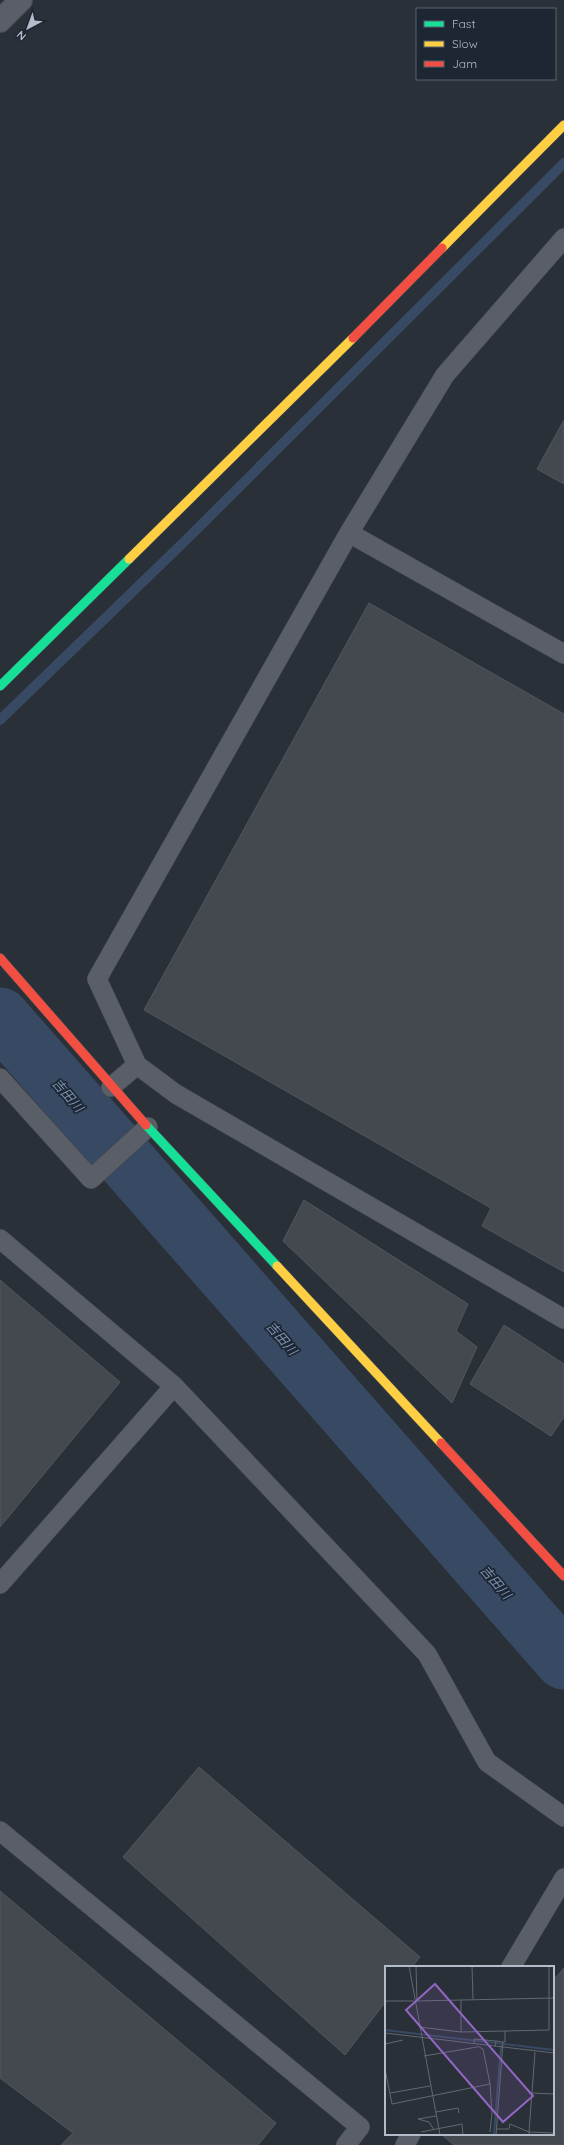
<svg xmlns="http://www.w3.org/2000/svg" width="564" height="2145" viewBox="0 0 564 2145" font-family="Quicksand,'Noto Sans JP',sans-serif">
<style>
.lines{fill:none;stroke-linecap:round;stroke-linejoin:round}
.stream{stroke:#384963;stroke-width:10}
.river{stroke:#384963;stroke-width:59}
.building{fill:#444950;stroke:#52575f}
.lane-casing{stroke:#484c53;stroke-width:20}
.street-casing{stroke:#484c53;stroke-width:24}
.fast-casing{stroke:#484c53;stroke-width:10}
.slow-casing{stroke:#484c53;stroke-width:10}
.jam-casing{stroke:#484c53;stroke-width:10}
.lane{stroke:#5a5e66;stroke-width:19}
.street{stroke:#5a5e66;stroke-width:22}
.fast{stroke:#16e098;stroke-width:9}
.slow{stroke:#ffcf43;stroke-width:9}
.jam{stroke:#f24e42;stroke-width:9}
.labels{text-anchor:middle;stroke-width:3.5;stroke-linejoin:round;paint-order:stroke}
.water-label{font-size:13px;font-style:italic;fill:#7c92b1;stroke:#1d2633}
.inset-river{fill:none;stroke:#384963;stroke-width:2}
.inset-road{fill:none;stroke:#616872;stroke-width:1}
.view{fill:#9266c3;fill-opacity:0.15;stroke:#9266c3;stroke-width:2}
.inset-edge{fill:none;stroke:#b4bcc9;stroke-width:2}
</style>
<rect width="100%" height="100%" fill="#2a3038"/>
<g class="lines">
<path class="stream" d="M 0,720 L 185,541 L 564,163"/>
<path class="river" d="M 0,1017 L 564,1660"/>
</g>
<path class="building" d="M 564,420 L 564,484 L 537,469 Z
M 369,603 L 564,714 L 564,1272 L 482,1226 L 491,1208 L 144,1010 Z
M 304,1200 L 468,1304 L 456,1331 L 477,1347 L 452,1403 L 283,1241 Z
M 0,1280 L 120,1382 L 0,1527 Z
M 504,1325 L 564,1364 L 564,1417 L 551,1436 L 470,1384 Z
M 199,1767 L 420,1957 L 412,1967 L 386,1967 L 386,2001 L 345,2055 L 123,1857 Z
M 0,1891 L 276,2123 L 258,2145 L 61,2145 L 73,2133 L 0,2078 Z
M 564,1968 L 564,2145 L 454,2145 L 441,2134 L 553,2134 L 553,1981 Z"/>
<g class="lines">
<g class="lane-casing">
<path id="lane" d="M 564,238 L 445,375 L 349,533 L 564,654
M 137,1065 L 176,1094 L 564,1319
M 0,1078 L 91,1179 L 148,1127
M 111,1087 L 137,1065 L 97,979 L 349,533
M 0,1239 L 174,1386 L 427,1654 L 487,1762 L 564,1817
M 0,1584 L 174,1386
M 0,1831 L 360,2127 L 346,2145
M 511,1967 L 564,1878
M 405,2145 L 411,2134"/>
</g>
<g class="street-casing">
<path id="street" d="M 0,21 L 21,0"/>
</g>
<g class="fast-casing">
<path id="fast" d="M 0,686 L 129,559
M 146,1125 L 277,1266"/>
</g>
<g class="slow-casing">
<path id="slow" d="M 442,248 L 564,125
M 129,559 L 353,338
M 277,1266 L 441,1443"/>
</g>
<g class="jam-casing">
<path id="jam" d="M 353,338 L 442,248
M 0,958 L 146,1125
M 441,1443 L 564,1576"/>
</g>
<use href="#lane" class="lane"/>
<use href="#street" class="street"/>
<use href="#fast" class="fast"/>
<use href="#slow" class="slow"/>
<use href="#jam" class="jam"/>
</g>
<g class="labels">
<g class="water-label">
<text transform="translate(68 1095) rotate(49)" y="5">吉田川</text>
<text transform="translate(282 1338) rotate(49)" y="5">吉田川</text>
<text transform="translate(496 1582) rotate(49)" y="5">吉田川</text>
</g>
</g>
<g transform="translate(385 1966)">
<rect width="169" height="169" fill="#2a3038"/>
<path class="inset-river" d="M 0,64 L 169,84M 109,169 L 116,79"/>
<path class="inset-road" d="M 24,0 L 55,169M 31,0 L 32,35 L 169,32M 87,0 L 88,33M 0,35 L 29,35M 34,61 L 76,66 L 164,64 L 164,0M 76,66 L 76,34M 0,67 L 169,87M 111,75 L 118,76 L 111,169M 118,76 L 120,76 L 120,65M 0,78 L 18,74M 89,78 L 89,73 L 111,75 L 110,81M 92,80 L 98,83 L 105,118M 39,90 L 92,81M 0,103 L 7,138 L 105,118 L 107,147 L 105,166M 5,127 L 45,120M 147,127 L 169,128M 51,146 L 73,142 L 74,147M 112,163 L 124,163 L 125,158 L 144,166 L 150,86M 49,164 L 44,156 L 33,153 L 51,150M 36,166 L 77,158 L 78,169M 144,169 L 144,166 L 169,167"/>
<path class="view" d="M 50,18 L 148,130 L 118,156 L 21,44 Z"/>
<rect width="169" height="169" class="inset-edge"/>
</g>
<rect x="416" y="8" width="140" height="72" fill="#1d2633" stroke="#59626f"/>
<rect x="424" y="21" width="20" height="6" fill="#16e098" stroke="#59626f"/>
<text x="452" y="28" font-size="12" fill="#b4bcc9">Fast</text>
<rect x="424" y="41" width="20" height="6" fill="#ffcf43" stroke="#59626f"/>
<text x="452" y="48" font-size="12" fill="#b4bcc9">Slow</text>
<rect x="424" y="61" width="20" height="6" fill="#f24e42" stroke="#59626f"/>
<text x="452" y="68" font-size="12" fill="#b4bcc9">Jam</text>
<g transform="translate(28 28) rotate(221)" stroke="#1d2633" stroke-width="3" paint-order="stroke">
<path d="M0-3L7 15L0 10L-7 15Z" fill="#b4bcc9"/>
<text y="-6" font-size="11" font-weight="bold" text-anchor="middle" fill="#b4bcc9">N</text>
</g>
</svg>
